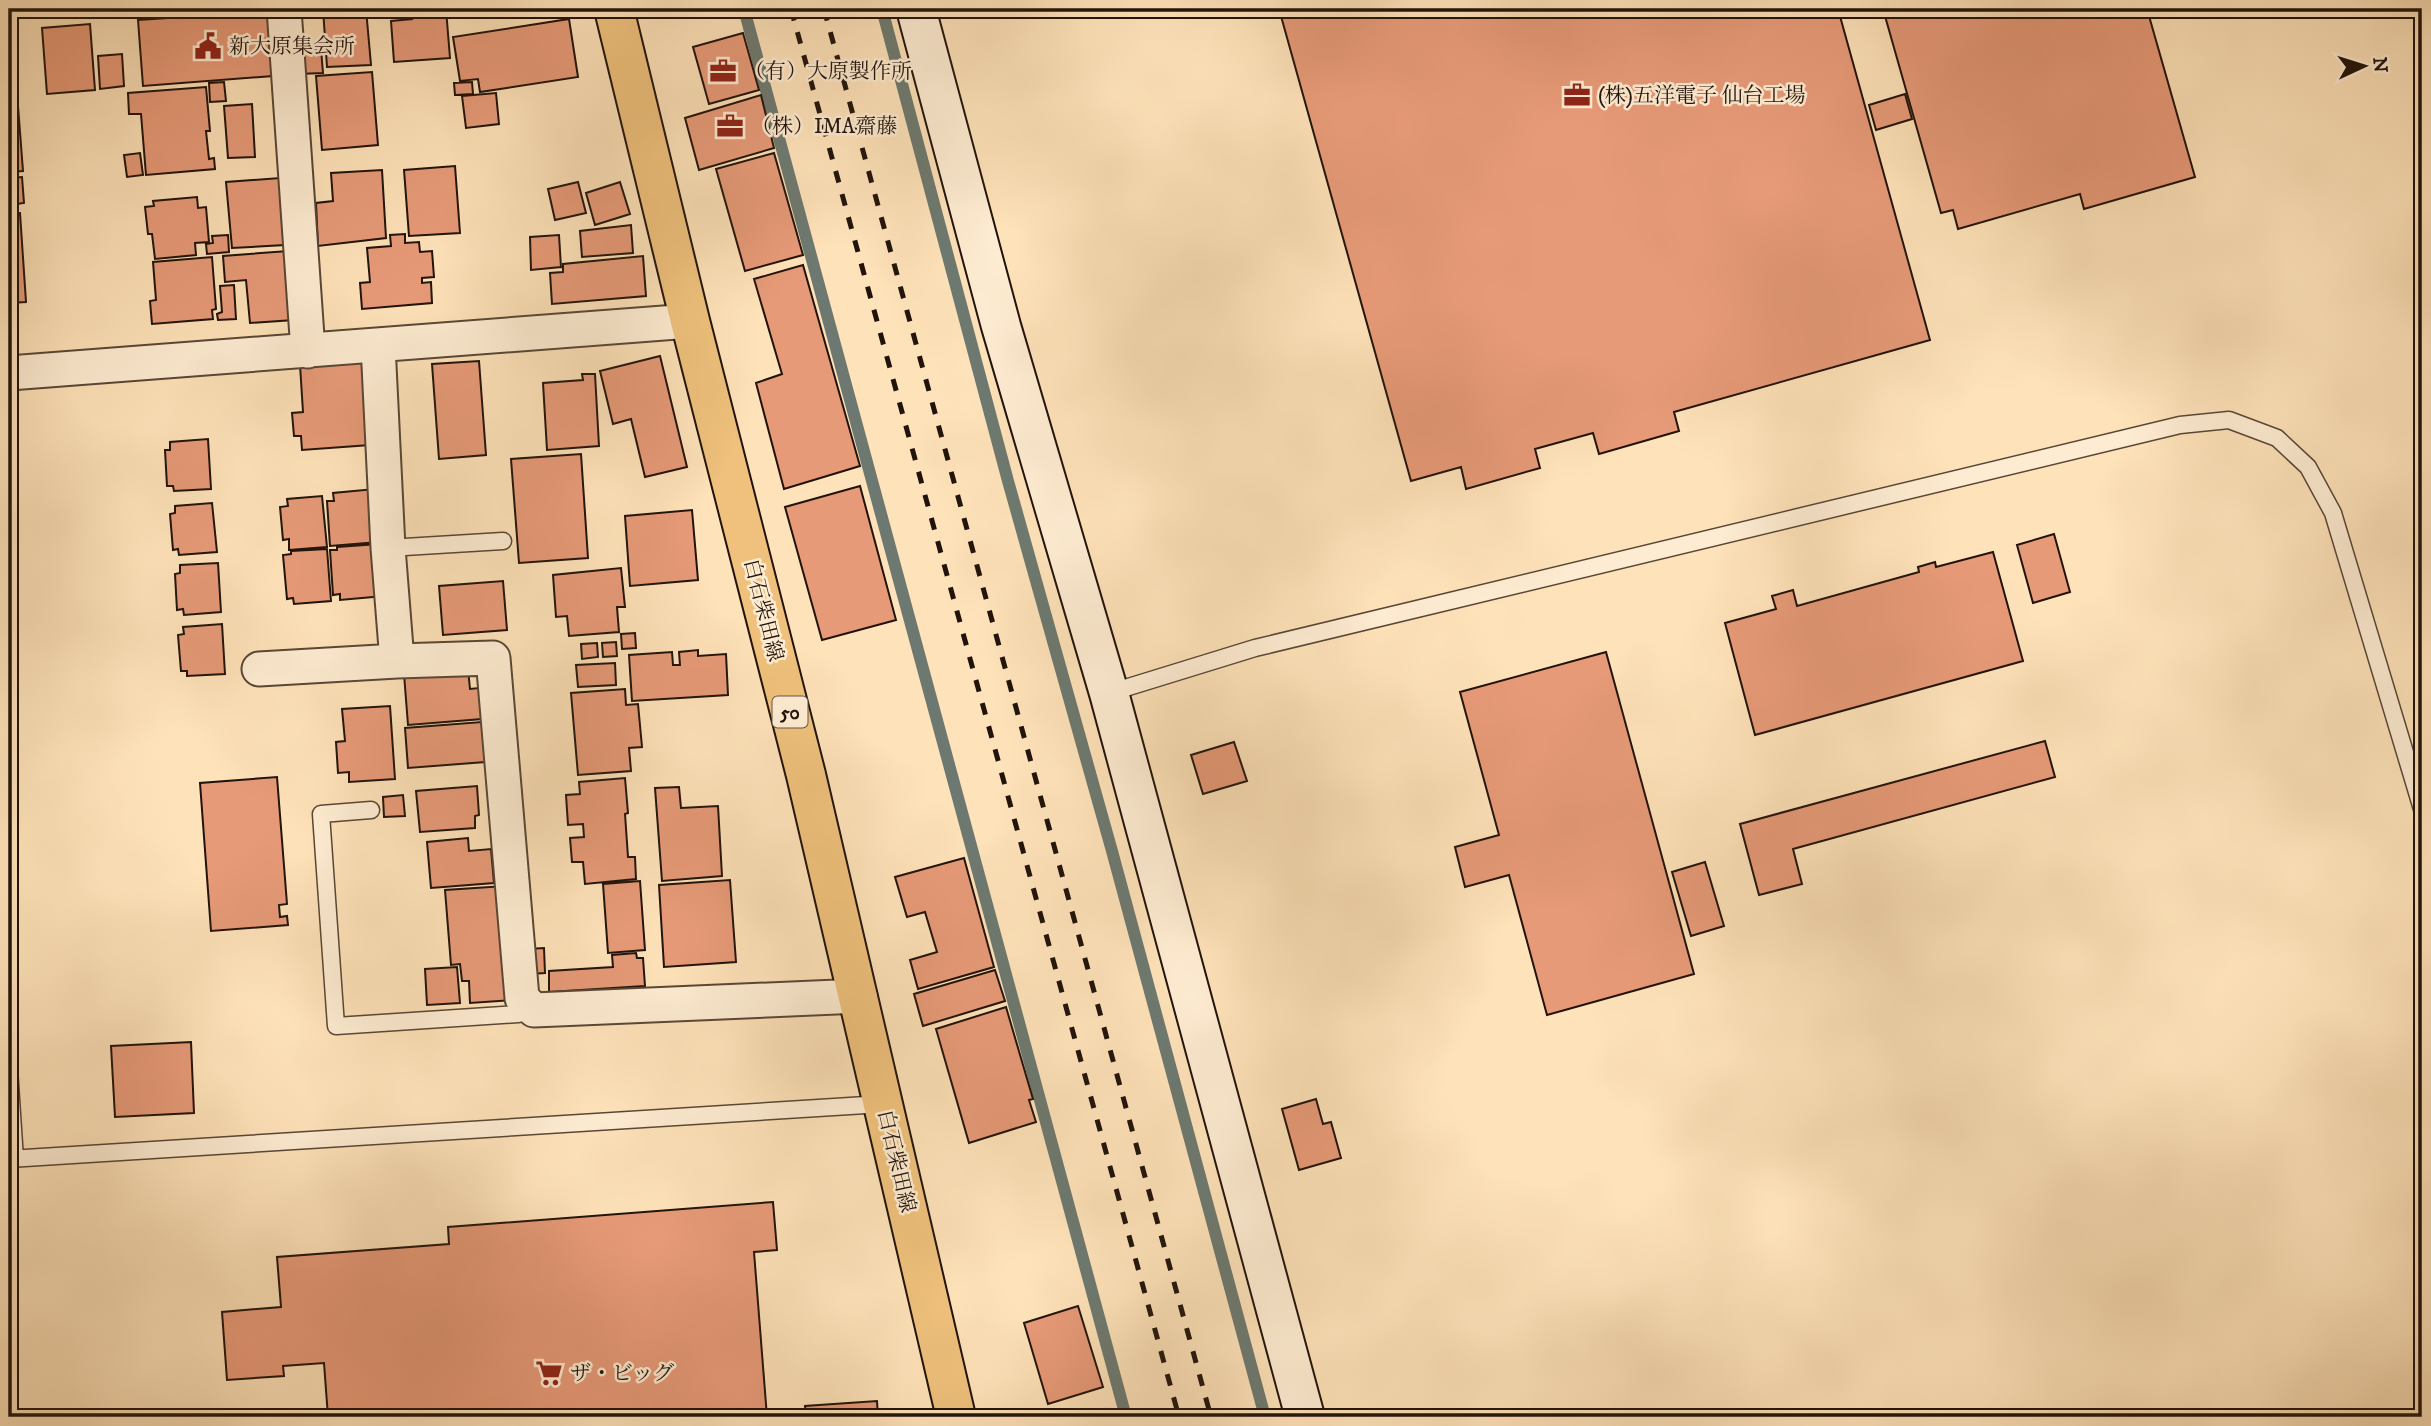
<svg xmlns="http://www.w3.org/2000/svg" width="2431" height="1426" font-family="'IM FELL DW Pica','Noto Serif JP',serif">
<rect width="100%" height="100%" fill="#fee2b9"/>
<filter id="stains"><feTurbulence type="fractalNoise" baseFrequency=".00286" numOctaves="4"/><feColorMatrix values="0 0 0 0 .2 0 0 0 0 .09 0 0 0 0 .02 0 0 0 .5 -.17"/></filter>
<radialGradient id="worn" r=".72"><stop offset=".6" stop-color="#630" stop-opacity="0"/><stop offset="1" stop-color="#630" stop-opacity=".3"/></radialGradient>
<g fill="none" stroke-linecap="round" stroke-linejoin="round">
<path stroke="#6d7970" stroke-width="12" d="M 744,9 L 1126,1417
M 882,9 L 1008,481 L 1112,851 L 1265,1417"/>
</g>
<path fill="#e79a78" stroke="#21130b" stroke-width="2" d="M 11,9 L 91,9 L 91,10 L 11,16 Z
M 212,9 L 244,9 L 244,12 L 268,10 L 273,76 L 143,86 L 138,20 L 212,15 Z
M 323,9 L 366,9 L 371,65 L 327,67 Z
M 411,9 L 446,9 L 450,58 L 394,62 L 391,21 L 412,19 Z
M 1279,9 L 1838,9 L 1930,340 L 1674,412 L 1679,431 L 1599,454 L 1593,433 L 1535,449 L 1540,468 L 1466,489 L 1461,467 L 1411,481 Z
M 1883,9 L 2147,9 L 2195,177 L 2084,209 L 2080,194 L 1958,229 L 1953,210 L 1941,213 Z
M 569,19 L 578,77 L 480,92 L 478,79 L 460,81 L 453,37 Z
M 90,24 L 95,90 L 47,94 L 42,28 Z
M 9,28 L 12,28 L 23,171 L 9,172 Z
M 743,33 L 759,90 L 709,104 L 693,47 Z
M 321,49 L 323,73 L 297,74 L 296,51 Z
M 122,54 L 124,86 L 100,89 L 98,56 Z
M 372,72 L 378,145 L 322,150 L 316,76 Z
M 224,82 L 226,101 L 210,102 L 209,83 Z
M 472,82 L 473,94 L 455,95 L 454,83 Z
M 206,87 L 210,131 L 206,131 L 209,159 L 214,158 L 215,169 L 146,175 L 141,114 L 129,114 L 128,93 Z
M 496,93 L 499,124 L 466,128 L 462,96 Z
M 1905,94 L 1912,119 L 1876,130 L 1869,105 Z
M 761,95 L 774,148 L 699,170 L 685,118 Z
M 252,104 L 255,157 L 228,158 L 224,106 Z
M 140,153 L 143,175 L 127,177 L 124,155 Z
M 774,153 L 803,255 L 745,271 L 716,169 Z
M 455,166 L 460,233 L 409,236 L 404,170 Z
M 382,170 L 386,238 L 318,246 L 316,203 L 333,201 L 331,173 Z
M 22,177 L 24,203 L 9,205 L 9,178 Z
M 280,178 L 285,245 L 232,248 L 226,182 Z
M 578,182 L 586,213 L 555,220 L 548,189 Z
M 620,182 L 630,214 L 595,225 L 586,193 Z
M 197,197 L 198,208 L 206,207 L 209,242 L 195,243 L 196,255 L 155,259 L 152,234 L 148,234 L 145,207 L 154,206 L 153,201 Z
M 20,213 L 26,302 L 9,303 L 9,214 Z
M 631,225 L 633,253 L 582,257 L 580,231 Z
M 405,234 L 405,243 L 419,242 L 420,252 L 432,251 L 434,277 L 422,278 L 422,283 L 431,282 L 432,303 L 362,309 L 360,283 L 370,282 L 367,248 L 391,246 L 390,235 Z
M 228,235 L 229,252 L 207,254 L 206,244 L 213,243 L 212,236 Z
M 559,235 L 561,267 L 531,270 L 530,237 Z
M 288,251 L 294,320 L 250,323 L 246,280 L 225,282 L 223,256 Z
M 643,256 L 646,296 L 552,304 L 550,273 L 563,272 L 563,264 Z
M 212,257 L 216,309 L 212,310 L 213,319 L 152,324 L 150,301 L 156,300 L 153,262 Z
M 803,265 L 860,466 L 784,489 L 756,383 L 782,374 L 754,279 Z
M 234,285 L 236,319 L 218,320 L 217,314 L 222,312 L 220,286 Z
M 660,356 L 687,467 L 645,477 L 631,419 L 613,424 L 600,371 Z
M 364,360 L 370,445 L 302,450 L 301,436 L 294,436 L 292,413 L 303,412 L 300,365 Z
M 479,361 L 486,455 L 439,459 L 432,364 Z
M 582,374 L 595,374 L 599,446 L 547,450 L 543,383 L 583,380 Z
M 208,439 L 211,489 L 174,491 L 173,486 L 167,486 L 165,450 L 170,450 L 170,442 Z
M 581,454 L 588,558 L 519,563 L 511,459 Z
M 860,486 L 896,620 L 822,640 L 785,507 Z
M 375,489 L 379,542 L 330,546 L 327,501 L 334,501 L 333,493 Z
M 322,496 L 327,547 L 289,550 L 289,539 L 283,540 L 280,507 L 288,506 L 287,499 Z
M 212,503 L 217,552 L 179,555 L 178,549 L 173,550 L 170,514 L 175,513 L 175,506 Z
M 692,510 L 698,580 L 630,586 L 625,516 Z
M 2054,534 L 2070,592 L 2033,603 L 2017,545 Z
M 379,544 L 384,596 L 340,600 L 340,594 L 333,595 L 330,550 L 337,550 L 337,547 Z
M 327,549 L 331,601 L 294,604 L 293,598 L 287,599 L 283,555 L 291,554 L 291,551 Z
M 1993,552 L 2023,661 L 1755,735 L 1725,623 L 1776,609 L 1772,596 L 1793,590 L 1797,606 L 1919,572 L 1918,567 L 1935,562 L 1936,567 Z
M 218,563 L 221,612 L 184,615 L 183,609 L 177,610 L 175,574 L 180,573 L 180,565 Z
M 621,568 L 625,607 L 617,607 L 619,632 L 569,636 L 567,616 L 556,617 L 553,575 Z
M 503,581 L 507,630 L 443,635 L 439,586 Z
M 222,624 L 225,674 L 187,676 L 187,671 L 181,671 L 178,635 L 184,634 L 183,627 Z
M 635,633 L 636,648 L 622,649 L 621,634 Z
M 616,642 L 617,656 L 603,657 L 602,643 Z
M 597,643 L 598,657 L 582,659 L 581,644 Z
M 698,650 L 698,656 L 726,654 L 728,695 L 632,701 L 629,655 L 672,652 L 673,665 L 680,665 L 679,652 Z
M 1606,652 L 1694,974 L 1547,1015 L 1509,875 L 1465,887 L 1455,847 L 1499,835 L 1460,692 Z
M 615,663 L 616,685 L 578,687 L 576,665 Z
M 468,669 L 470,689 L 479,688 L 482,719 L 408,725 L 404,674 Z
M 625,689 L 626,705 L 638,704 L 642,747 L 629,748 L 631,771 L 578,775 L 571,693 Z
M 390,706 L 395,779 L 349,782 L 349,772 L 338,773 L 336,742 L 345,741 L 342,709 Z
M 482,722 L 485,762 L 408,768 L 405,728 Z
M 2045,741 L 2055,777 L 1793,849 L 1802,884 L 1759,895 L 1740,824 Z
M 1234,742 L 1247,781 L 1203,794 L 1191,755 Z
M 277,777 L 287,904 L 279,905 L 280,917 L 287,916 L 288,925 L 211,931 L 200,783 Z
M 625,778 L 628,813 L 625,814 L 628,857 L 635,857 L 636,879 L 585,884 L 583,862 L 572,862 L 570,838 L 584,837 L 583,824 L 568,825 L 566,795 L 580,794 L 579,782 Z
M 477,786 L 479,815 L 475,816 L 475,828 L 420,832 L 416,791 Z
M 679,787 L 681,808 L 718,806 L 722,876 L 662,881 L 655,788 Z
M 403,795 L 405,816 L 384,817 L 383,797 Z
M 468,838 L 469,851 L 491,849 L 494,883 L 431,888 L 427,842 Z
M 964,858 L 994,967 L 918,989 L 910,960 L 937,952 L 925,912 L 907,917 L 895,877 Z
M 1705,862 L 1724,926 L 1691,936 L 1672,872 Z
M 730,880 L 736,962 L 664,967 L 659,885 Z
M 640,881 L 645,950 L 608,953 L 603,884 Z
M 505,886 L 513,1000 L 470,1003 L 469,981 L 462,981 L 460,964 L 451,965 L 445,890 Z
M 544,948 L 545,973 L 530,974 L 528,949 Z
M 636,953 L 637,958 L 643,958 L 645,986 L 549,992 L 549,971 L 613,967 L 612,955 Z
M 457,967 L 460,1003 L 427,1005 L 425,969 Z
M 995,970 L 1005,1001 L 923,1026 L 914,994 Z
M 1006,1007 L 1033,1099 L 1029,1100 L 1036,1122 L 969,1143 L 936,1029 Z
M 191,1042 L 194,1113 L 115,1117 L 111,1046 Z
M 1316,1099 L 1323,1124 L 1331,1122 L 1341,1158 L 1299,1170 L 1282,1109 Z
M 773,1202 L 777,1250 L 754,1252 L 767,1417 L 328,1417 L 324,1363 L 283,1366 L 284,1376 L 227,1380 L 222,1312 L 281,1307 L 277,1257 L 449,1244 L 448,1227 Z
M 1078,1306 L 1103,1387 L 1048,1404 L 1024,1323 Z
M 877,1401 L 878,1417 L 806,1417 L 805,1406 Z
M 1106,1409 L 1109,1417 L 1076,1417 Z"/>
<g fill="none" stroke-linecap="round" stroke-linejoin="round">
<defs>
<path id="lane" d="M 388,548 L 503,541
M 1109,693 L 1255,648 L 2180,425 L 2229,420 L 2277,438 L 2308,467 L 2333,513 L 2422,809
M 371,810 L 321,814 L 336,1026 L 518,1014 L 534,1010
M 9,1069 L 15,1159
M 9,1159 L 882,1104"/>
<path id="street" d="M 284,9 L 308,351
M 9,373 L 690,321
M 397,661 L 493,658 L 522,998 L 534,1010 L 860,996
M 259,669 L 397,661 L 388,548 L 378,345"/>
<path id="secondary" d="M 916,9 L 1001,326 L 1109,693 L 1305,1417"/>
<path id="primary" d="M 614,9 L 690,321 L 806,775 L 956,1417"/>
</defs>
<use href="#lane" stroke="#584736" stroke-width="19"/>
<use href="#street" stroke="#584736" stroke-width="37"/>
<use href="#secondary" stroke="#21130b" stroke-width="42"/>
<use href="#primary" stroke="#21130b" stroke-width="42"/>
<use href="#lane" stroke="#feecd2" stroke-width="16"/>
<use href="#street" stroke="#feecd2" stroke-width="33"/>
<use href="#secondary" stroke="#feecd2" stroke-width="38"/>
<use href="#primary" stroke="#efc17c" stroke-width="38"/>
<path stroke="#21130b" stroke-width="5" stroke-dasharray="12 12" stroke-linecap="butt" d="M 791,9 L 1179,1417
M 824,9 L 1211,1417"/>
</g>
<defs>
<symbol id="civic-bare" viewBox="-9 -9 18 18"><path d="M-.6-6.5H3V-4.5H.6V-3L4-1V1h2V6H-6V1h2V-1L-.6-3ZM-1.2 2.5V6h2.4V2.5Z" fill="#8f2418" stroke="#feecd2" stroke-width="2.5" paint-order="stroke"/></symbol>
<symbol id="office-bare" viewBox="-9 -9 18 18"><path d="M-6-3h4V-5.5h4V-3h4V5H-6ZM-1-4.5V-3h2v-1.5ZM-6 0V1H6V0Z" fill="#8f2418" stroke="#feecd2" stroke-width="2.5" paint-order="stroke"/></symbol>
<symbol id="supermarket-bare" viewBox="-9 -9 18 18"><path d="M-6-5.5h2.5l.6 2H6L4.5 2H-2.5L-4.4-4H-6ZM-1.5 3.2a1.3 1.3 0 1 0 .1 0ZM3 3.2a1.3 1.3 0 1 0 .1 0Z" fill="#8f2418" stroke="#feecd2" stroke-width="2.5" paint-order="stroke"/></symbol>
</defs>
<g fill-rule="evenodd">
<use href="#civic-bare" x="189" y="27" width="38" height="38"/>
<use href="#office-bare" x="704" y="52" width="38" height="38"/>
<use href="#office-bare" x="1558" y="76" width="38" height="38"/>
<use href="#office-bare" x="711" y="107" width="38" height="38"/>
<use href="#supermarket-bare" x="530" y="1354" width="38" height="38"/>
</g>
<g text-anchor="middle" stroke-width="5" stroke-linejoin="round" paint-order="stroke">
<rect fill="#feecd2" stroke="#635447" stroke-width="2" x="772.5" y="696.5" width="35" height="31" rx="5"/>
<g font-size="19" font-weight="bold" fill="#21130b">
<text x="790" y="719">50</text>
</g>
<g font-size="21" fill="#21130b" stroke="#feecd2" text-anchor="start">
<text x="229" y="53">新大原集会所</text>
<text x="744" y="78">（有）大原製作所</text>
<text x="1598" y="102">(株)五洋電子 仙台工場</text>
<text x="751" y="133">（株）IMA齋藤</text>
<text x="570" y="1380">ザ・ビッグ</text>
</g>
<g font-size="21" fill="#21130b" stroke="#feecd2">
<text transform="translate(764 610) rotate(76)" y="7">白石柴田線</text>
<text transform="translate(897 1161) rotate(77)" y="7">白石柴田線</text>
</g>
</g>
<rect width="2431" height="1426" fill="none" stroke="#fee2b9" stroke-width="35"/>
<rect x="10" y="10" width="2410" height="1405" fill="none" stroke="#21130b" stroke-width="3.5"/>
<rect x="18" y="18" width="2396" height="1391" fill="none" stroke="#21130b" stroke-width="2"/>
<g transform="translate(2364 66) rotate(86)" stroke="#feecd2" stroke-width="5" paint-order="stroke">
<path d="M0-5L12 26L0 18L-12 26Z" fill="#21130b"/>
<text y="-10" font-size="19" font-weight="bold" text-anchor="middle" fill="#21130b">N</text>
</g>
<rect width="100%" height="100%" filter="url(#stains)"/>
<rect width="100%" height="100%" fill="url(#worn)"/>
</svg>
